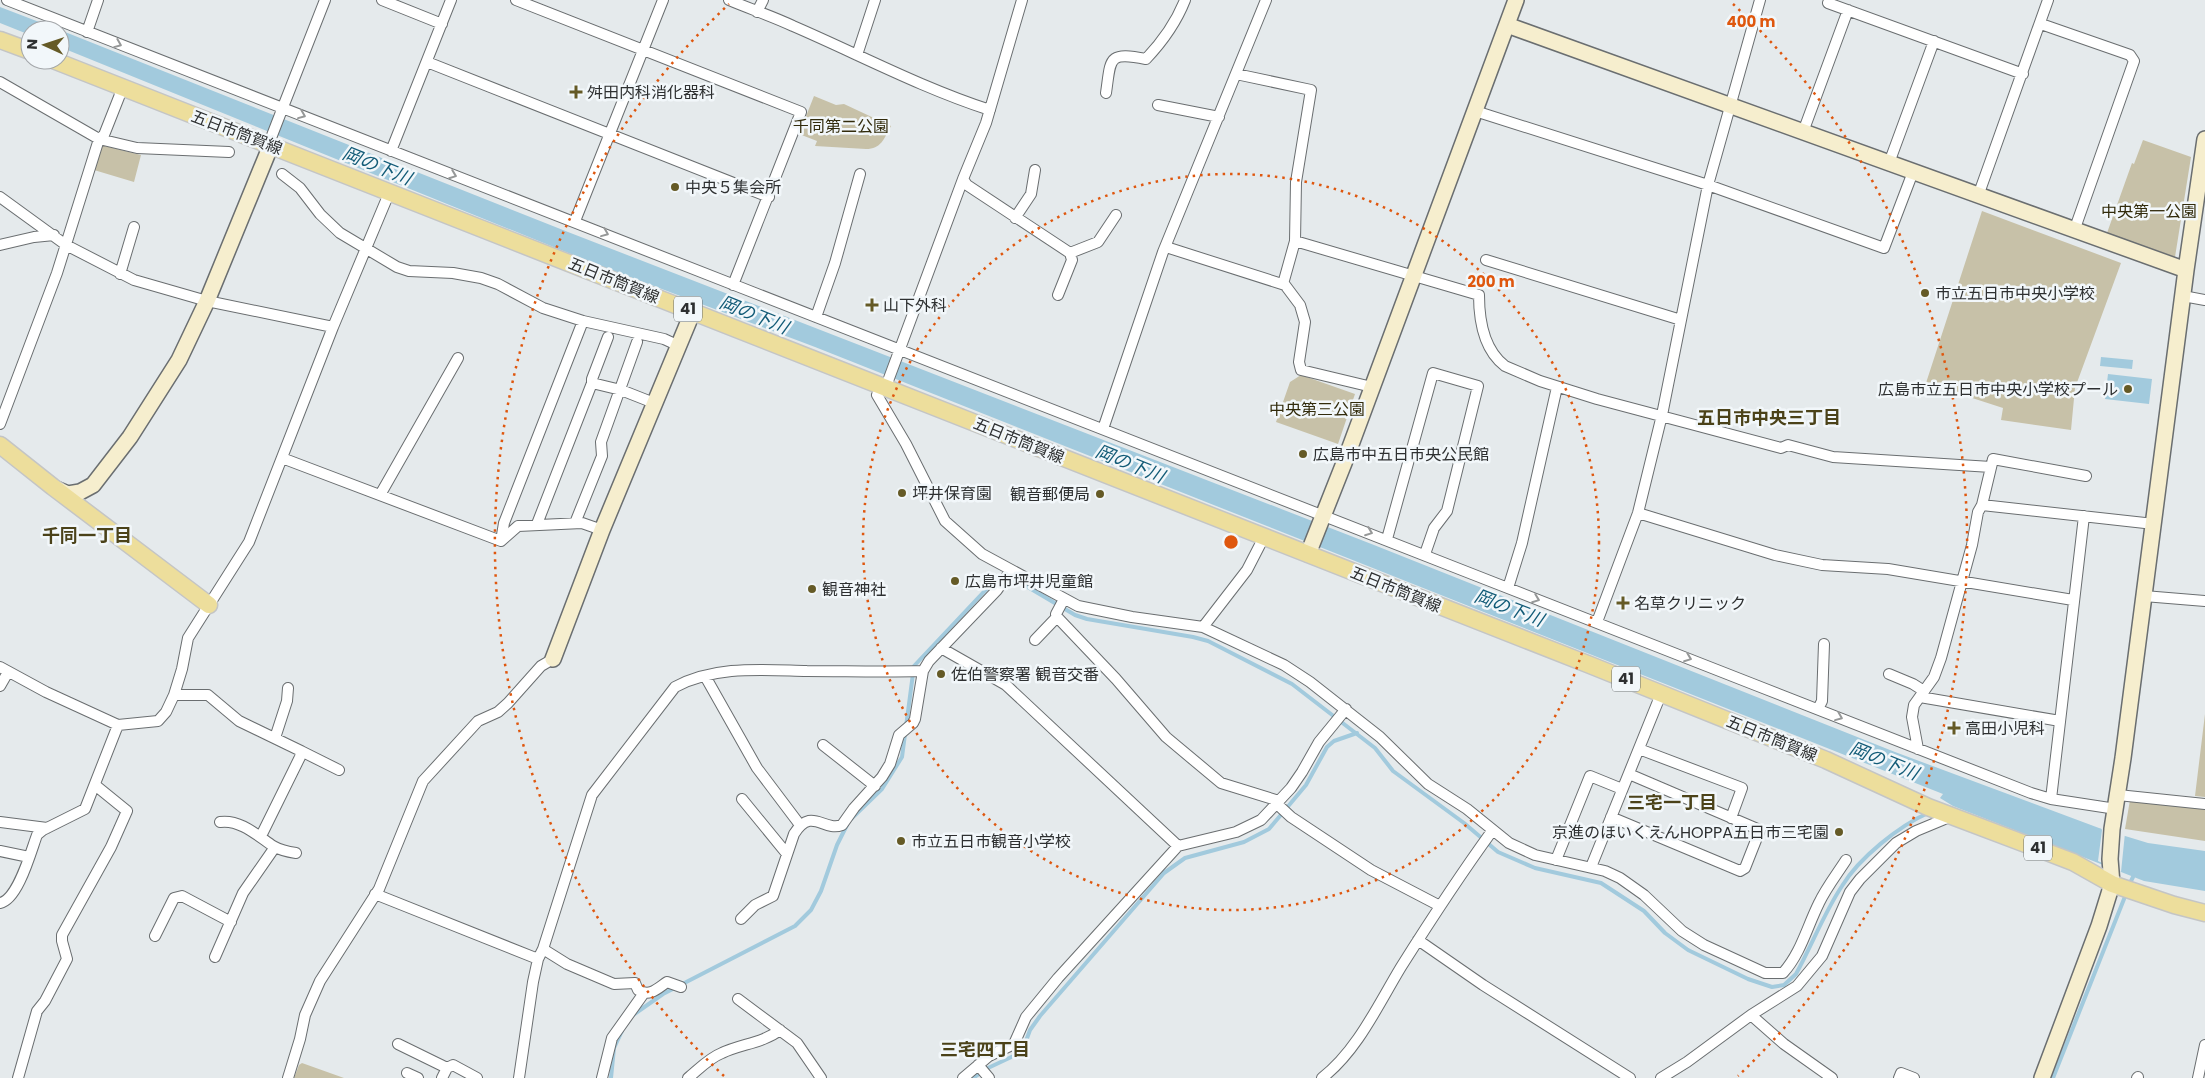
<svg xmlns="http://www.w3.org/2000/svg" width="2205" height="1078" font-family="Poppins,'Noto Sans JP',sans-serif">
<rect width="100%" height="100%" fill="#e5eaec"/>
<path fill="#c7c1a8" d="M 814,96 L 836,105 L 844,104 L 891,126 C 884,139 881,149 866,149 L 815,146 L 817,141 L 799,134 Z
M 2143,140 L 2191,157 L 2175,257 L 2107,233 L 2132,163 L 2134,164 Z
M 101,145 L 141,155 L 134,182 L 94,170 Z
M 1982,211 L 2121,263 L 2075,388 L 2071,430 L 2001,420 L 2003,408 L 1926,383 Z
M 1301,375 L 1355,394 L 1338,444 L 1276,422 L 1290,382 Z
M 2205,714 L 2205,797 L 2195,796 Z
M 2130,800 L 2205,809 L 2205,841 L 2125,829 Z
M 302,1063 L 344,1078 L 294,1078 L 299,1065 Z"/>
<path fill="#a2cadd" d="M 0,7 L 60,30 L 30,30 L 30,35 L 0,23 Z
M 60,30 L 568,232 L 1374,545 L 1895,752 L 2099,828 L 2148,843 L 2205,851 L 2205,891 L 2144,881 L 1953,806 L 1940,798 L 1943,794 L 815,347 L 588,261 L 60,47 Z
M 2101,357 L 2133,360 L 2132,369 L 2100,366 Z
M 2108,374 L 2152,379 L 2149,404 L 2105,399 Z"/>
<path fill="#e5eaec" d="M 2100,826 L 2125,833 L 2121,872 L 2098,861 L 2102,830 Z"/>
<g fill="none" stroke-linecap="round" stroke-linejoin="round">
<path stroke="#a2cadd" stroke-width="4" d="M 851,819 L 882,789 L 902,757 L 914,666 L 994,581 L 998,579 L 1021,583 L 1075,615 L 1087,619 L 1193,637 L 1208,641 L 1292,684 L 1375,748 L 1393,771 L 1464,823 L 1498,852 L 1535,868 L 1601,883 L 1644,911 L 1665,933 L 1688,950 L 1748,979 L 1772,987 L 1784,985 L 1796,974 C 1812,945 1824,913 1842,886 C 1859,858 1899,826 1928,813
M 2129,885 L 2133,877
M 633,1015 L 663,994 L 795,926 L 811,910 L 821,891 L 837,845 L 847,825
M 611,1078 L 614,1048 L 622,1031
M 973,1078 L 988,1068 L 1022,1052 L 1030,1030 L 1040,1016 L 1164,873 L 1185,858 L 1244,842 L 1269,829 L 1306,785 L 1327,747 L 1334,741 L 1357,733
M 2053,1078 L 2126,894"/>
<defs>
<path id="street" d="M 7,0 C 495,193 984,381 1472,574 C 1658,648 1845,719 2031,793 L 2051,799 L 2116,809
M 382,0 L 442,24
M 516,0 L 801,112 L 733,285
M 729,0 C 750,9 772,16 793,26 C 858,54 922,88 990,110
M 1022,0 L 986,123 L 963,179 L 888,381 L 877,395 L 906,444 L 945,521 L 982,554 L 1078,606 L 1132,617 L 1203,627 L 1284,665 L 1310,682 L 1380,737 L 1428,784 L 1467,809 L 1509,843 L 1535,855 L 1605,871 L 1620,878 L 1644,895 L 1682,931 L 1704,945 L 1765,973 L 1783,973 C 1801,953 1807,927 1819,903 C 1826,888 1837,874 1846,860
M 1828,3 L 2023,74
M 757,12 L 763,0
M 2041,24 L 2130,55 L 2134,61 L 2074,231
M 87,32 L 98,0
M 857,55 L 875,0
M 427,62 L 769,197
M 1236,74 L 1311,90 L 1296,182 L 1295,241 L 1283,284
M 0,82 L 99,139 L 137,148 L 229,152
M 1106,93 C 1111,59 1107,51 1146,59 C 1163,41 1176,23 1185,0
M 1158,105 L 1219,117
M 1475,111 L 1708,185 L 1884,248 L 1913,172
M 1803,132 L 1848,10
M 271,145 L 271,138 L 283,107 L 325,0
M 391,151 L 451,0
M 1889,163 L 1934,41
M 282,174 L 300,188 L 320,214 L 340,233 L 397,267 L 409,271 L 453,273 L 481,278 L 498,284 L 543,308 L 583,321 L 664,339 L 677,345
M 963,179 L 967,185 L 1070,253 L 1072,260 L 1058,295
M 1978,196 L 2048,0
M 0,197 L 66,245 L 134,280 L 207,301 L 333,327
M 1015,218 L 1031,194 L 1035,170
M 575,221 L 663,0
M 1295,241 L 1479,295 C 1479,320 1484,350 1505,366 L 1540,381 L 1597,399 L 1781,448 L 1788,445 L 1833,457 L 1991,467
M 0,245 L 34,237 L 54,235
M 1166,247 L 1285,285 L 1300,305 L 1305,322 L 1299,362 L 1301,370 L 1372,387
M 1070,253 L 1098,242 L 1116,215
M 1486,260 L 1681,320
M 120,274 L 134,227
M 2183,296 L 2205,300
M 816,317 L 835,263 L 860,174
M 592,383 L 592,379 L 608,337
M 0,424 L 57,273 L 99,139 L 104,135 L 123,87
M 1103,429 L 1163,252 L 1266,0
M 282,458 L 501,541 L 518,526 L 582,523 L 602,530
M 380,495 L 458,358
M 1982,505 L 2154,524
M 1638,513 L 1775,555 L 1822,565 L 1888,569 L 2073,600
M 575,523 L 602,456 L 601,442 L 637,342
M 537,524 L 592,383 L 621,390 L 654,403
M 1387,539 L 1433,373 L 1478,386 L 1447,511 L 1434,528 L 1425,554
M 501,541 L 504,523 L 583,321
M 1508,588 L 1522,543 L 1557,387
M 2144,596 L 2205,601
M 1064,599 L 1056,614 L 1057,617 L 1116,679 L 1166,737 L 1221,783 L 1279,801
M 1597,622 L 1638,513 L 1662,415 L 1708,185 L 1760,0
M 1203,627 L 1247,570 L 1264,537
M 1035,640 L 1057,617
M 941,648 L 1006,685 L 1178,846
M 0,667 L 46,692 L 118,725 L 158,721 L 166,712 L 174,695 L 182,669 L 188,638 L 249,542 L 333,327 L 390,191
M 1889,674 L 1913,684 L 1924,691
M 705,676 L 757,768 L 800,825
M 0,686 L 8,672
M 174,695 L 208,695 L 239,721 L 301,751 L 300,757 L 261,836
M 1920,697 L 2060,721
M 1818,709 L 1822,701 L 1824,644
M 275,738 L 287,701 L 288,688
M 823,745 L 875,786
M 1639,749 L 1742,788 L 1731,818
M 1918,749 L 1912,717 L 1914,705 L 1934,677 L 1941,658 L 1972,545 L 1978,512 L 1982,505 L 1993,459 L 2086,476
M 301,751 L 339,770
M 2118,795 L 2205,804
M 742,799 L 787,854
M 2051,799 L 2084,516
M 1277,804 L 1291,817 L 1371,870 L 1440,906
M 1611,817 L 1740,871 L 1745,868 L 1760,830 L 1629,774
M 0,822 L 47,828
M 220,822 C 240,819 258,836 273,846 C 280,850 289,852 296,853
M 0,851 L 29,857
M 1556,860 L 1590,776 L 1622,789
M 1591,867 L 1661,694
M 375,894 L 538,959
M 0,903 C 18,900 31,851 37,835 L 43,830 L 85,809 L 118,725
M 741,919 L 755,905 L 773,896 L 794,834 C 812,806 823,832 842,825 L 854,808 L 882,777 L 890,764 L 899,735 L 913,723 L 915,719 L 923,671
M 155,936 L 174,898 L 182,896 L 231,922
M 1418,940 L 1483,985 L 1630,1078
M 543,949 L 567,964 L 614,984 L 635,983 L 638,990 C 650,997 657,989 667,982 L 681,987
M 215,957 L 243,893 L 275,847
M 738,999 L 797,1043 L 821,1078
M 1751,1015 L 1784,1044 L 1832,1078
M 398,1044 L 447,1068
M 978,1065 L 989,1078
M 407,1073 L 418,1078
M 18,1078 L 37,1011 L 45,1001 L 67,959 L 62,941 L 62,935 L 111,847 L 127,811 L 95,785
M 288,1078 L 300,1039 L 305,1015 L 320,981 L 379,889 L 423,781 L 478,721 L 498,712 L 508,703 L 541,666 L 553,659
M 442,1078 L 447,1068 L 453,1065 L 477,1078
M 519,1078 L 533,982 L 538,959 L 543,949 L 592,795 L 675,687 C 716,665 763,670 807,671 C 846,671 884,672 923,671 L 929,661 L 997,590 L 1011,570
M 602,1078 L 612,1038 L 644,993
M 688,1078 C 699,1069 709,1058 722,1053 C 741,1044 763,1043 780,1030
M 963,1078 L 989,1056 L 1014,1044 L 1026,1017 L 1058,978 L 1178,846 L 1236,832 L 1261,820 L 1291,788 L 1302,772 L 1319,742 L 1346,709
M 1322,1078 C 1357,1051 1378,1005 1401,967 C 1430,921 1460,875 1492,831
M 1661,1078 L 1687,1062 L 1751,1015 L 1797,986 L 1822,956 L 1850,892 L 1860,879 L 1896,843 L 1916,831 L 1952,816
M 1899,1078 L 1901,1073 L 1914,1078
M 2137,1078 L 2138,1077
M 2198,1078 L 2205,1045"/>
<path id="secondary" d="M 1507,25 L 2186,270
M 56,489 L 68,494 L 80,492 L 93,485 L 130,437 L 179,360 L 207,301 L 271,145
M 1308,554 L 1346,458 L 1516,0
M 553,659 L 602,530 L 693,311
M 2042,1078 L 2099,926 L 2112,884 L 2110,859 L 2112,829 L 2123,758 L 2186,270 L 2205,139"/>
<path id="primary" d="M 0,40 L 30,51
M 53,60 L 1590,665 L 1826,760 L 1928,807 L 2073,862 L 2112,884 L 2174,905 L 2205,913
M 0,445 L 53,487 L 209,605"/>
</defs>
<use href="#street" stroke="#6a6e70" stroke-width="12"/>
<use href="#secondary" stroke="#6a6e70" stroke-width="18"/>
<use href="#primary" stroke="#c4c5c5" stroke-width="19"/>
<use href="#street" stroke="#fff" stroke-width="10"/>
<use href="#secondary" stroke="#f6eece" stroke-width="15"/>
<use href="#primary" stroke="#edde9c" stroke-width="16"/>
</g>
<defs><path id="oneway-chevron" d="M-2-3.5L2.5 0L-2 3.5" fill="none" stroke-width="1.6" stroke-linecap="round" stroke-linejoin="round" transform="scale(1.25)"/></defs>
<g stroke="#969898">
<use href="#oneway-chevron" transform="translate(118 44) rotate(22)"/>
<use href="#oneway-chevron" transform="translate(302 115) rotate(22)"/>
<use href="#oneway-chevron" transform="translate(453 175) rotate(21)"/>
<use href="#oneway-chevron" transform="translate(605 233) rotate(22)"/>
<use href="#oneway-chevron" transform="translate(1369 532) rotate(21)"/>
<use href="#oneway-chevron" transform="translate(1536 599) rotate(21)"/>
<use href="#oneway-chevron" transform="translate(1688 658) rotate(21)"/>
<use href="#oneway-chevron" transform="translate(1839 717) rotate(22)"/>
</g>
<g fill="none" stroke="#df570e" stroke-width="2.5" stroke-dasharray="2.5 5">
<circle cx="1231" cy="542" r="368"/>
<path d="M724 1076A736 736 0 0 1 729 4M1733 4A736 736 0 0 1 1738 1076"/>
</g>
<g fill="#655a26" stroke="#f2f7fa" stroke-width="2">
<path d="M573.5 84.5h5v5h5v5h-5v5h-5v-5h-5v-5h5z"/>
<circle cx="675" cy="187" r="5"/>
<circle cx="1925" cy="293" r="5"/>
<path d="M869.5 297.5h5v5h5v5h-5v5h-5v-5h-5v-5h5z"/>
<circle cx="2128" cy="389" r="5"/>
<circle cx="1303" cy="454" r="5"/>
<circle cx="902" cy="493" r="5"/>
<circle cx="1100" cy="494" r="5"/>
<circle cx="955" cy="581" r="5"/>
<circle cx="812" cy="589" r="5"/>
<path d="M1620.5 595.5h5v5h5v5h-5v5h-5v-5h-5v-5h5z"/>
<circle cx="941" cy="674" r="5"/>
<path d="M1951.5 720.5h5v5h5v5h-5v5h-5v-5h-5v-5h5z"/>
<circle cx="1839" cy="832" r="5"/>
<circle cx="901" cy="841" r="5"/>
</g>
<g text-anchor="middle" stroke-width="5" stroke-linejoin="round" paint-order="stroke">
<g fill="#f2f7fa" stroke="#696c6d" stroke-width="1">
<rect x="674" y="296.5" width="28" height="25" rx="4"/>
<rect x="1612" y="666.5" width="28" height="25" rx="4"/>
<rect x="2024" y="835.5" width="28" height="25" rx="4"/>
</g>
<g font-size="15" font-weight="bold" fill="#2e3031">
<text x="688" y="314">41</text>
<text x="1626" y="684">41</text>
<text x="2038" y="853">41</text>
</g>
<g font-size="16" fill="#2e3031" stroke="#f2f7fa" text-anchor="start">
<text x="587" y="98">舛田内科消化器科</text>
<text x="685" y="193">中央５集会所</text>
<text x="1935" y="299">市立五日市中央小学校</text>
<text x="883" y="311">山下外科</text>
<text x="2118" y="395" text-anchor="end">広島市立五日市中央小学校プール</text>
<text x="1313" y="460">広島市中五日市央公民館</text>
<text x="912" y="499">坪井保育園</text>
<text x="1090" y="500" text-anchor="end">観音郵便局</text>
<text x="965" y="587">広島市坪井児童館</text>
<text x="822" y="595">観音神社</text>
<text x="1634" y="609">名草クリニック</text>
<text x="951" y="680">佐伯警察署 観音交番</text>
<text x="1965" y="734">高田小児科</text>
<text x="1829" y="838" text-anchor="end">京進のほいくえんHOPPA五日市三宅園</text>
<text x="911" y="847">市立五日市観音小学校</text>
</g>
<g font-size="16" fill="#322b0b" stroke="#f2f7fa">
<text x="841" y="132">千同第二公園</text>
<text x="2149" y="217">中央第一公園</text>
<text x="1317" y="415">中央第三公園</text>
</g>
<g font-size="16" fill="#2e3031" stroke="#f2f7fa">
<text transform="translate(237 132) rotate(21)" y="6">五日市筒賀線</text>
<text transform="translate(614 280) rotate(22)" y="6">五日市筒賀線</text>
<text transform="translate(1019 440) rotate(22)" y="6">五日市筒賀線</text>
<text transform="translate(1396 589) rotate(22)" y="6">五日市筒賀線</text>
<text transform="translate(1772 738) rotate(22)" y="6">五日市筒賀線</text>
</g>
<g font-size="18" font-style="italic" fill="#125b77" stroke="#f2f7fa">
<text transform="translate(377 166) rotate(22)" y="6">岡の下川</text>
<text transform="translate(754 315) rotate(22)" y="6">岡の下川</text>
<text transform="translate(1130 464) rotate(22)" y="6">岡の下川</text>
<text transform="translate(1509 608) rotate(21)" y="6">岡の下川</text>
<text transform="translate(1884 761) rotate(22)" y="6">岡の下川</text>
</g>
<g font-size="18" font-weight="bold" fill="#4b4219" stroke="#f2f7fa">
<text x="1769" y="424">五日市中央三丁目</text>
<text x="87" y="542">千同一丁目</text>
<text x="1672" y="809">三宅一丁目</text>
<text x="985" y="1056">三宅四丁目</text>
</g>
</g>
<circle cx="1231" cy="542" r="8" fill="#df570e" stroke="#f2f7fa" stroke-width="2.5"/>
<g font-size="15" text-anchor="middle" font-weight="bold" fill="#df570e" stroke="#f2f7fa" stroke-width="5" stroke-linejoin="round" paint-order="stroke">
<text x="1751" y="27">400 m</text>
<text x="1491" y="287">200 m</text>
</g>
<g transform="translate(45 45) rotate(273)"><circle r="24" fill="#f2f7fa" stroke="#a4a7aa"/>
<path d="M0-4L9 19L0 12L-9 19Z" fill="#655a26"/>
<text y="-8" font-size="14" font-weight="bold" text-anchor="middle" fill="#2e3031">N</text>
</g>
</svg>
